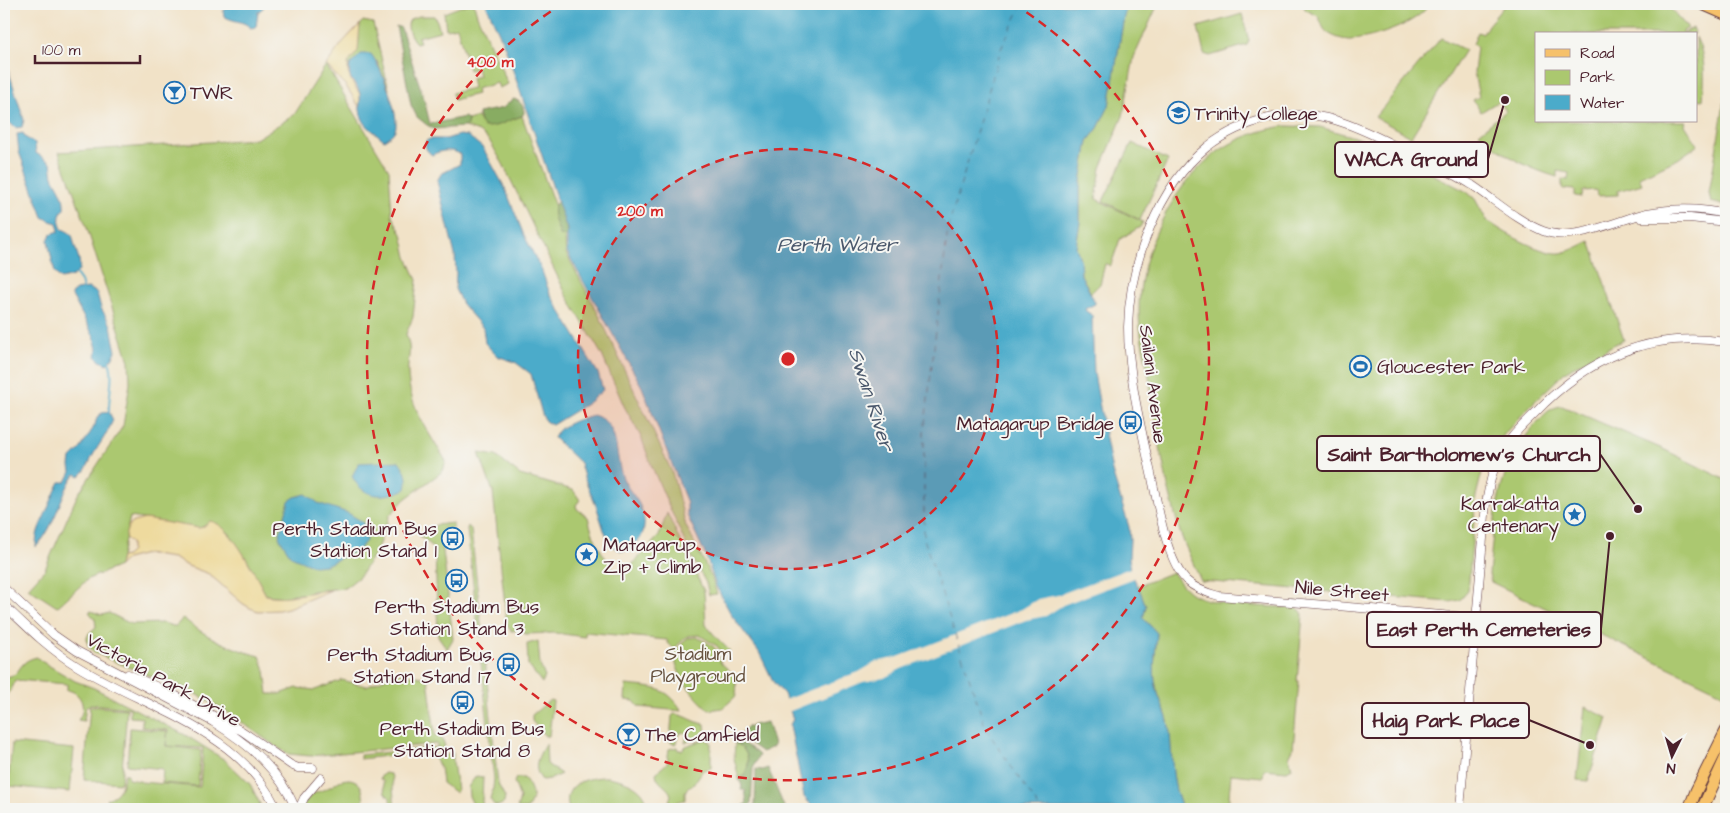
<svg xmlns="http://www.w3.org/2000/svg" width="1730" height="813" font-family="'Architects Daughter',sans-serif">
<rect width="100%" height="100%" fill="#f6f6f2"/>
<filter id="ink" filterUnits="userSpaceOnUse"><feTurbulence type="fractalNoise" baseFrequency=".02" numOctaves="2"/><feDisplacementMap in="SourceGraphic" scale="10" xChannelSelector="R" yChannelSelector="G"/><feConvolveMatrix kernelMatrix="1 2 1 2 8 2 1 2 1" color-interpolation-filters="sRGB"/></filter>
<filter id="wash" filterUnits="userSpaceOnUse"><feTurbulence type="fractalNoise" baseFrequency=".0096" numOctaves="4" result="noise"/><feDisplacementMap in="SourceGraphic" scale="20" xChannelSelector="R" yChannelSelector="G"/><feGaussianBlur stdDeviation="1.12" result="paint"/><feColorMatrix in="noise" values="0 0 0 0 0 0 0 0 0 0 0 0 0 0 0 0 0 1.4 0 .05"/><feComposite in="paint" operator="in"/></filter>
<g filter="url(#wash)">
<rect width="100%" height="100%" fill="#f1e2c7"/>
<path fill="#abc86f" stroke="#7a744d" d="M 467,4 L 474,4 L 477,15 L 508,84 L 499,88 L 497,83 L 476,89 L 477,94 L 454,100 L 452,93 L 473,88 L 471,78 L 479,76 L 477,68 L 469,70 L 457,27 L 446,29 L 444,13 Z
M 1128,4 L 1158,4 L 1134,57 L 1123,116 L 1101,168 L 1096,199 L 1143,222 L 1140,227 L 1120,239 L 1111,265 L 1109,266 L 1108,264 L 1105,264 L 1100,284 L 1091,293 L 1081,275 L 1080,259 L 1076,247 L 1080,222 L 1080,187 L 1088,141 L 1098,128 L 1109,106 L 1124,16 Z
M 1302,4 L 1430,4 C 1417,24 1373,39 1350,40 C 1343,40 1334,37 1328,33 C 1322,29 1322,22 1318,16 L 1306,10 Z
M 1502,4 L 1627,4 L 1632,6 L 1634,4 L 1667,5 L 1688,28 L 1683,31 L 1684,33 L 1692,28 L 1695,34 L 1536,34 L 1536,121 L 1686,121 L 1685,125 L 1698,145 L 1678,159 L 1639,177 L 1642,184 L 1618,191 L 1618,195 L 1597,196 L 1596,190 L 1583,191 L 1582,197 L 1575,196 L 1575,190 L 1562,189 L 1562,179 L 1568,180 L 1569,173 L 1557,171 L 1557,177 C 1527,168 1502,155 1479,133 L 1506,111 L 1499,101 L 1481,112 L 1473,100 L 1479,97 L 1474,73 L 1477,46 L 1473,44 L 1478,32 L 1483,34 L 1488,25 L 1504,6 Z
M 1242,14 L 1249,41 L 1247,45 L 1210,56 L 1204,54 L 1198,27 Z
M 420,16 L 434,16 L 437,21 L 440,31 L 418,37 L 420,42 L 416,43 C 411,38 404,25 411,19 C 412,18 419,16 420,16 Z
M 363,21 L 373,23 L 389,90 L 377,61 L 350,65 L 348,72 L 348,63 C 350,60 354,57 356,53 C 362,43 355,31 363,21 Z
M 1696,37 C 1706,57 1705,78 1703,100 L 1696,99 Z
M 1441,38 L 1465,50 L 1411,137 L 1375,117 Z
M 326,65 L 389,170 L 392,216 L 402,234 L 407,257 L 417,280 L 413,317 L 406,334 C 413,354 407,355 408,373 C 409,407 429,433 446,461 L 443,471 L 405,499 L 390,515 L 377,549 L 360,576 L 345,588 L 312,591 L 307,594 L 294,594 L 286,597 L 266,595 L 248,561 L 229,533 L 216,523 L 199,528 L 130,517 L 119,566 L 88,579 L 57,607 L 28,588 L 45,569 L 77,496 L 123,426 L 130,383 L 129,361 L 87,228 L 59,152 L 256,139 L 294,115 Z
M 1726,92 L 1726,206 L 1711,202 L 1709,193 Z
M 522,116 L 554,204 L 565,237 L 566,253 L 600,317 L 672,472 L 686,526 L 712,578 L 717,594 L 709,595 L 706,583 L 689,552 L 652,467 L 641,437 L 624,406 L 602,355 L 566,294 L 503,164 L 489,140 L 479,132 L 465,127 L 467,125 L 468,120 L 478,117 L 480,122 L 504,122 Z
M 1286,126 L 1320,127 L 1371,142 L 1467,192 L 1475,199 L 1487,221 L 1492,224 C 1506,234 1544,255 1561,253 C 1571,251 1581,245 1590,241 L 1624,340 L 1617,343 L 1566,371 L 1530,406 L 1506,432 L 1495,447 L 1482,472 L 1476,496 L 1468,591 L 1460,600 L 1450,602 L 1201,581 C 1194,565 1186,549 1180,532 C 1165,482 1156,428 1149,376 C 1145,355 1139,333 1139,312 C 1138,260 1166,198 1204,163 C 1226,142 1256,130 1286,126 Z
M 1132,143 L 1168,160 L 1140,220 L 1103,201 Z
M 1562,406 L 1665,450 L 1726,480 L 1726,694 L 1724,694 L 1491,582 L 1489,574 C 1495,518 1495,470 1535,425 C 1543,416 1549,407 1562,406 Z
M 479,453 L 496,456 L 520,475 L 573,490 L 580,500 L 576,505 L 577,509 L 588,517 C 593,540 603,557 618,574 L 629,568 L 659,536 L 667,513 L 704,591 L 706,625 L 716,637 L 730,651 L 722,653 L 717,646 L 699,635 L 687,636 L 674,649 L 668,643 L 667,640 L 585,632 L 585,637 L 555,633 L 525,634 L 521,630 L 511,631 L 507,625 L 493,492 Z
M 453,523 L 453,528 L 443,529 L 441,533 L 453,639 L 447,649 L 438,636 L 435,551 L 429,543 L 419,536 L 436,525 Z
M 468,526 L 471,529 L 482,632 L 481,637 L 478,628 L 467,529 Z
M 1173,572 C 1178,580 1183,587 1191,593 C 1211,607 1270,606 1297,608 L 1300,610 L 1303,614 L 1297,681 L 1299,681 L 1293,749 L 1289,757 L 1292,768 L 1287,771 L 1264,769 L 1263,777 L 1231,774 L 1228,809 L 1183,809 C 1170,785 1172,753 1169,726 C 1167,713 1159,700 1156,686 C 1152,669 1156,650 1157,633 L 1143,618 L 1146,606 L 1138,586 Z
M 91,611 L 102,615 L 109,613 L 131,624 L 163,623 L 173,626 L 176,626 L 183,618 C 205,637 232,649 260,656 L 265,670 L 268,694 L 280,694 L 297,688 L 315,690 L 342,680 L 366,686 L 398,673 L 428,678 L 435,736 L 439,736 L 444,743 L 445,747 L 440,750 L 360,759 L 360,755 L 438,747 L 436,744 L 310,756 L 289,754 L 275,746 L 226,711 L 183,687 L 144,674 L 95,653 L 88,646 L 87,638 L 89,633 L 96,627 L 95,619 L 89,612 Z
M 697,637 C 710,645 718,645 720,662 C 734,675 738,677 736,696 L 723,708 L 709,710 C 692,694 676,676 674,653 L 687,638 Z
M 538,641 L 540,665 L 545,677 L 542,683 L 528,665 L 527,644 Z
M 37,657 L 41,661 L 75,681 L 94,688 L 187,736 L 225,760 L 250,784 L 260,804 L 260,809 L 112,809 L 106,799 C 119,796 123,786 124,774 L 128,774 L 128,779 L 140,781 L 141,782 L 200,787 L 203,748 L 166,746 L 168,730 L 142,727 L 142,718 L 130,717 L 130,708 L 90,704 L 89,706 L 86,706 L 84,721 L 78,720 C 87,709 82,692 67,690 L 67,684 L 15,680 C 13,691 7,691 4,700 L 4,678 L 16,674 C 22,665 24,660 37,657 Z
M 481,662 L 485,662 L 498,784 L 505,797 L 504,803 L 498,806 L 494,805 L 490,799 L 493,788 L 494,779 Z
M 626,685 C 653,688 667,686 682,711 L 639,707 L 634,701 L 625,700 Z
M 550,700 L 553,701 L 549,736 L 545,736 L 532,721 L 532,715 Z
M 90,706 L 127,709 L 121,783 L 84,780 Z
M 1585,707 L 1608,718 L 1588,781 L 1577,780 Z
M 674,714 C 687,715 692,722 705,724 L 706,734 L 685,743 L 687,735 L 684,732 L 681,733 L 677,737 L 676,744 L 671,743 L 670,740 L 672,716 Z
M 130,728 L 167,731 L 166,746 L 201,750 L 198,786 L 162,783 L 163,769 L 127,765 Z
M 705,739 L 711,742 L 711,768 L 703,770 L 693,785 L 688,787 L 685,792 L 685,800 C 679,800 673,807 669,801 L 671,795 C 668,785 657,785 656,773 L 667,763 L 669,749 L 677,747 L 678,750 L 682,750 L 686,746 Z
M 12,743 L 74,749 L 70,792 L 8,786 Z
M 546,743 L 547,764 L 561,774 L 550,779 L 542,780 C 531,767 539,755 546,743 Z
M 735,743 C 750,749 753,770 739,779 L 734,758 Z
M 453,753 L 453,762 L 457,790 L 456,793 L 442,783 L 440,767 L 434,757 L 440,757 Z
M 385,773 L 390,774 L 392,777 L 395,809 L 391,809 L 390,798 L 385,793 L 383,781 L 380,779 L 382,775 Z
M 476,776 L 483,777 L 482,802 L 484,809 L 475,809 L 469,796 L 468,787 Z
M 607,777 C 626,780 647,787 648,809 L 569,809 C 561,784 587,777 607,777 Z
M 516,778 L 524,778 C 533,789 535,798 527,809 L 517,809 L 520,798 L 514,782 Z
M 349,779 C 365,781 363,796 364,809 L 302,809 C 310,791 315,794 330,787 C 339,782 337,780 349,779 Z"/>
<path fill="#88ac62" stroke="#696646" d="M 396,26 L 401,28 L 424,99 L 430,124 L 465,117 L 468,120 L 467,125 L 465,127 L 434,129 L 427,125 L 417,117 L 411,105 Z
M 514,99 C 521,101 524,107 524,113 L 522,116 C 509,120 497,128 484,127 L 480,122 L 478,113 L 503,108 L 509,102 Z
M 558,201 L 567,229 L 567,235 L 565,237 L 560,235 C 557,225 548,210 558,201 Z
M 767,722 L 774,745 L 773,747 L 762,752 L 739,736 L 748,726 L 749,728 L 753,725 Z
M 736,740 L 751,748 L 759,755 L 753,768 L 751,804 L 748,807 L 745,807 L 744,805 L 747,803 L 745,790 L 741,790 L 742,786 L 739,779 C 753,770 750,749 735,743 Z
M 768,768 L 785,809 L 752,809 L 755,805 L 756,769 L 762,770 Z"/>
<path fill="#eeda9e" stroke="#9c7c64" d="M 360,24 L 358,51 L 348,63 L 348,73 L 352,82 L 360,94 L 360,108 L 346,86 L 326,65 L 343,42 Z
M 145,519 L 199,528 L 203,527 L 210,521 C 232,524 256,577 266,595 C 288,600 309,591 331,590 L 288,608 L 279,610 L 258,611 L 250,608 L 242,603 L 209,574 L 188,566 L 173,558 L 146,554 L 126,559 L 119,566 L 121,557 L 126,556 L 131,551 L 131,543 L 125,537 C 129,521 130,523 145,519 Z"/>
<path fill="#4babca" stroke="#4a657a" d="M 232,4 L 261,4 L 264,7 L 258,12 L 256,27 L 251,28 C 243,20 232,22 224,16 L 223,11 Z
M 486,4 L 1128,4 L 1124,16 L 1109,106 L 1098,128 L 1088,141 L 1080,187 L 1080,222 L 1076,247 L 1080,259 L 1081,275 L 1095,302 L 1095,304 L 1085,309 L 1086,311 L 1092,315 L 1094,373 L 1100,407 L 1112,471 L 1129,527 L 1130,540 L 1129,558 L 1132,575 L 1138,586 L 1146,606 L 1143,618 L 1157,633 C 1156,650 1152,669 1156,686 C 1159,700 1167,713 1169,726 C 1173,753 1170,785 1183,809 L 815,809 L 804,797 L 790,725 L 793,719 L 784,694 L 774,683 L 759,652 L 732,616 L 716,586 L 706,556 L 687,515 L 687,503 L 642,387 L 567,252 L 567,229 L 505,47 Z
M 4,51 L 5,52 L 7,66 L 24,120 L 22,127 L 15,128 L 8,121 L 4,114 Z
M 361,54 L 371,54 C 380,65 401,116 395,130 C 393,135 388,137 384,140 C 373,130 362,126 360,110 C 359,105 361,99 360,94 C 357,81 347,83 350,65 Z
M 23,133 L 26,138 L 35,143 L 36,153 L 51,163 C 52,168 52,175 54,179 C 60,189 65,197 64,209 C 58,216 59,222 62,229 C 75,234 72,237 75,247 C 78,257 81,261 79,271 L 73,276 L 61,279 L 55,273 L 50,251 L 48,240 L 51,234 L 59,231 L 57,223 L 50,221 L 43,217 L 19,152 L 17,134 Z
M 459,135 L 468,136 L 483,148 L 505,188 L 523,233 L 542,271 L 550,294 L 598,373 L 603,390 L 588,403 L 552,425 L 545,421 L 542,414 L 531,374 L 515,362 L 497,356 L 485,343 L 483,328 L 462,304 L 455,289 L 456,273 L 455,255 L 437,181 L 441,174 L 460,164 L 460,154 C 451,149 441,150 432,155 C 427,151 424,148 426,141 L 430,139 L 446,139 Z
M 88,288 L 97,293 L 101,308 L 111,325 L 114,342 L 116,351 L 113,357 L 107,364 L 100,361 L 96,356 L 97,349 L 94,337 L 71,294 L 76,290 Z
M 109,412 L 113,420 C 108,433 100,443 93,455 C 89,463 87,470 80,476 L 75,474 C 59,496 56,527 36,547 C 36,529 42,523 48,508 C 52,499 55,491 60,482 L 66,482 L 71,472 L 70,466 L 71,458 L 81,448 L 95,425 L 97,417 L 102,413 Z
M 593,415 C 621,422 614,457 623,478 C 627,489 637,497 641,508 C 649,528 642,545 622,551 L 612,546 L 604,530 L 597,508 L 584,477 L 580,463 L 554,438 C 559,424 580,419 593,415 Z
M 399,461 C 406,471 409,478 406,489 C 386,498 363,500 352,476 L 359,463 Z
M 306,494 L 318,503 L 348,513 L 361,521 L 366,527 L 366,541 L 359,549 L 326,565 L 314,566 L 291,556 L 279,537 L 289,501 L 295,497 Z"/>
<path fill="#f1e2c7" d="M 1133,567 L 1136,577 L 1063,605 L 1046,616 L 1026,620 L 901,669 L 884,678 L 863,682 L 788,712 L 784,700 L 859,672 L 876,662 L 898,657 L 1022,609 L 1038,599 L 1058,595 Z"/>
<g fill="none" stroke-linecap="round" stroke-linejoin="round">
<path stroke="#4babca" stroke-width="2" d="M 76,274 L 81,281 L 83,289
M 109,412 C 108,398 115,374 109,362"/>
<path stroke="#4a576b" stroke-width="1" stroke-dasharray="6 5" stroke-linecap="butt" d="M 1022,4 L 1001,49 L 948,228 L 924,433 L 924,539 L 986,729 L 1040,809"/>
</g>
</g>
<g filter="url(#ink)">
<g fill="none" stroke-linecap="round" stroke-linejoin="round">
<defs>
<path id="minor" d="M 1641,218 L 1690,218 L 1726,222
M 4,588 L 54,635 L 77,651 L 213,722 C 249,744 279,770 296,809
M 4,605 C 27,627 49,649 77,666 C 148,710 238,728 277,809
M 1477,618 L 1219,596 C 1207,593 1195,589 1186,580 C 1165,558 1157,499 1150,469 C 1140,423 1128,375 1128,327 C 1129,265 1158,187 1207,147 C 1225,133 1247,123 1269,118 C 1322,105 1365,131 1410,153 C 1431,163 1453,173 1472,185 C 1496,201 1516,220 1543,231 C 1573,243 1617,220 1647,213 C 1672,208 1701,208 1726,214
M 128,674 L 169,692 L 242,731 L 291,765 L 298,768 L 313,768
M 299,809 L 304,798 L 321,778
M 1460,809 L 1486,503 C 1489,487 1492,470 1500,455 C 1508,440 1521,426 1534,414 C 1587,358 1649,330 1726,342"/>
<path id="major" d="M 1701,4 L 1726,15
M 1722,4 L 1726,6"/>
<path id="highway" d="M 1689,809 L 1696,791 L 1726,731
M 1702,809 L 1726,757"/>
</defs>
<use href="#minor" stroke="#633c42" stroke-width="9"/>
<use href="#major" stroke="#633c42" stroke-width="12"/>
<use href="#highway" stroke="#633c42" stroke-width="13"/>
<use href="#minor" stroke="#fff" stroke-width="8"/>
<use href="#major" stroke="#f6c16b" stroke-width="10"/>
<use href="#highway" stroke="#f6c16b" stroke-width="11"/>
</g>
</g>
<circle cx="788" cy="359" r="210" fill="#d62828" fill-opacity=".12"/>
<g fill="none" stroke="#d62828" stroke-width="2.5" stroke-dasharray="9 6">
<circle cx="788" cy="359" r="210"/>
<path d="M1014 4A421 421 0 1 1 562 4"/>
</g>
<defs>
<symbol id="bar-ring" viewBox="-11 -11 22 22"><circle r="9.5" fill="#f6f6f2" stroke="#1f6fb2" stroke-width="1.5"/><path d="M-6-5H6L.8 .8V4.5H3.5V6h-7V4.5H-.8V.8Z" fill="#1f6fb2"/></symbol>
<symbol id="school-ring" viewBox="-11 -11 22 22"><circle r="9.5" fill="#f6f6f2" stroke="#1f6fb2" stroke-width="1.5"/><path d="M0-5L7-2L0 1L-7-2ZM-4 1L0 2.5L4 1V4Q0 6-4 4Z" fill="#1f6fb2"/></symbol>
<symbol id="stadium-ring" viewBox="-11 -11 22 22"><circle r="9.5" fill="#f6f6f2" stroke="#1f6fb2" stroke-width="1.5"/><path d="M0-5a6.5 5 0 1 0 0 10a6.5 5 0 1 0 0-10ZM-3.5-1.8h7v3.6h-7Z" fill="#1f6fb2"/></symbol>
<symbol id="bus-ring" viewBox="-11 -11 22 22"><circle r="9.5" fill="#f6f6f2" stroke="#1f6fb2" stroke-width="1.5"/><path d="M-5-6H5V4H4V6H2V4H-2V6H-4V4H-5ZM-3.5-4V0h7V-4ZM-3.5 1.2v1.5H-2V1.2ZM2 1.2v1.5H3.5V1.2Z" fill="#1f6fb2"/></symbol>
<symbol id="sight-ring" viewBox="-11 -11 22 22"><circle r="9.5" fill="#f6f6f2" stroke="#1f6fb2" stroke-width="1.5"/><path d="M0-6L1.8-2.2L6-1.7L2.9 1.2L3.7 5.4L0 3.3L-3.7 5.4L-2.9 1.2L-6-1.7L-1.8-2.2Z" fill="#1f6fb2"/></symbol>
</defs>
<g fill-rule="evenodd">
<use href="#bar-ring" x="162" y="80" width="25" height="25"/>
<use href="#school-ring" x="1166" y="100" width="25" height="25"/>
<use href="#stadium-ring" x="1348" y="354" width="25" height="25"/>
<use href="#bus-ring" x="1118" y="410" width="25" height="25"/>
<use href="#sight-ring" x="1562" y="502" width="25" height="25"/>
<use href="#bus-ring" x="440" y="526" width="25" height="25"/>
<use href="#sight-ring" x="574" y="542" width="25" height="25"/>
<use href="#bus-ring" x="444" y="568" width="25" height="25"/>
<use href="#bus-ring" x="496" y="652" width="25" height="25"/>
<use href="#bus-ring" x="450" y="690" width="25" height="25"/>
<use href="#bar-ring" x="616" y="722" width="25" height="25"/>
</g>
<g text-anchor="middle" stroke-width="4" stroke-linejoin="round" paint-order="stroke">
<g font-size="19" fill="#4a1f2b" stroke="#f6f6f2" text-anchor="start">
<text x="190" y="99">TWR</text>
<text x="1194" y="120">Trinity College</text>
<text x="1377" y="373">Gloucester Park</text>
<text x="1114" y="430" text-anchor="end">Matagarup Bridge</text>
<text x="1559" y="510" text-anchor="end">Karrakatta<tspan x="1559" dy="22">Centenary</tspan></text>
<text x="437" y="535" text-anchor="end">Perth Stadium Bus<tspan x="437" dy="22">Station Stand 1</tspan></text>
<text x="603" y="551">Matagarup<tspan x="603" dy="22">Zip + Climb</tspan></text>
<text x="457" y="613" text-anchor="middle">Perth Stadium Bus<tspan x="457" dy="22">Station Stand 3</tspan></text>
<text x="492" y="661" text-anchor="end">Perth Stadium Bus<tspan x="492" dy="22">Station Stand 17</tspan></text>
<text x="462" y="735" text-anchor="middle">Perth Stadium Bus<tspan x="462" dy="22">Station Stand 8</tspan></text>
<text x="645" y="741">The Camfield</text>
</g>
<g font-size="19" fill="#4a1f2b" stroke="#f6f6f2">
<text transform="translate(1154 384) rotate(83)" y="7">Sailani Avenue</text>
<text transform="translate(1342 590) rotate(5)" y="7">Nile Street</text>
<text transform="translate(164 679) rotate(29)" y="7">Victoria Park Drive</text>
</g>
<g font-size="19" fill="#67523f" stroke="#f6f6f2">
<text x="698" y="660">Stadium<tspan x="698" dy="22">Playground</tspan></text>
</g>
<g font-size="20" font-style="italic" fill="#4a576b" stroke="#f6f6f2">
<text x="837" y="251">Perth Water</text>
<text transform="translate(872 399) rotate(72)" y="7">Swan River</text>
</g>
</g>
<circle cx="788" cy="359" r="8" fill="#d62828" stroke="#f6f6f2" stroke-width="2.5"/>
<g font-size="15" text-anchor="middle" font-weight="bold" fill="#d62828" stroke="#f6f6f2" stroke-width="4" stroke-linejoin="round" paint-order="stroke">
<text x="490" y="67">400 m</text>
<text x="640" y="216">200 m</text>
</g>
<path fill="none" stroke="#4a1f2b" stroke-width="2" d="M1505 100L1488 159M1638 509L1600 454M1610 536L1601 629M1590 745L1529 720"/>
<g fill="#4a1f2b" stroke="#f6f6f2" stroke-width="2">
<circle cx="1505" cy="100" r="5"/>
<circle cx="1638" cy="509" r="5"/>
<circle cx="1610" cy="536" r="5"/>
<circle cx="1590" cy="745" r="5"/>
</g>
<g fill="#f6f6f2" stroke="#4a1f2b" stroke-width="2">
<rect x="1335" y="142" width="153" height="35" rx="5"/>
<rect x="1317" y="436" width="283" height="35" rx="5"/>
<rect x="1367" y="612" width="234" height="35" rx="5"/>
<rect x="1362" y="703" width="167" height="35" rx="5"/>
</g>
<g font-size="20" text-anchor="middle" font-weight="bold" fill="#4a1f2b">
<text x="1411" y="166">WACA Ground</text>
<text x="1459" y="461">Saint Bartholomew's Church</text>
<text x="1484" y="636">East Perth Cemeteries</text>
<text x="1446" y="727">Haig Park Place</text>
</g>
<rect width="1730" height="813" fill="none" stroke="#f6f6f2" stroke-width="20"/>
<rect x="1535" y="32" width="162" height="90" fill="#f6f6f2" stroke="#b1a0a2"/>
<rect x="1545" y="49" width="25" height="8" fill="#f6c16b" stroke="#b1a0a2"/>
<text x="1580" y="58" font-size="15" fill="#4a1f2b">Road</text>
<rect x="1545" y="70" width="25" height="15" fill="#abc86f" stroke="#b1a0a2"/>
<text x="1580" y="82" font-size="15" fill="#4a1f2b">Park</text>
<rect x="1545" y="95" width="25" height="15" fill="#4babca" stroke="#b1a0a2"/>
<text x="1580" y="108" font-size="15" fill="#4a1f2b">Water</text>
<g transform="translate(1672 756) rotate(185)" stroke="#f6f6f2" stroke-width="4" paint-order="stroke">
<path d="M0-4L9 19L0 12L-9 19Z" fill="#4a1f2b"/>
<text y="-8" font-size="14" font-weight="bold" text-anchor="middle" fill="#4a1f2b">N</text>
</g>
<path d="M35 55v8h105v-8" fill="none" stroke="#4a1f2b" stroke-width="2.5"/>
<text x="42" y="55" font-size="15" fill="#4a1f2b" stroke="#f6f6f2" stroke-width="4" paint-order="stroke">100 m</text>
</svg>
